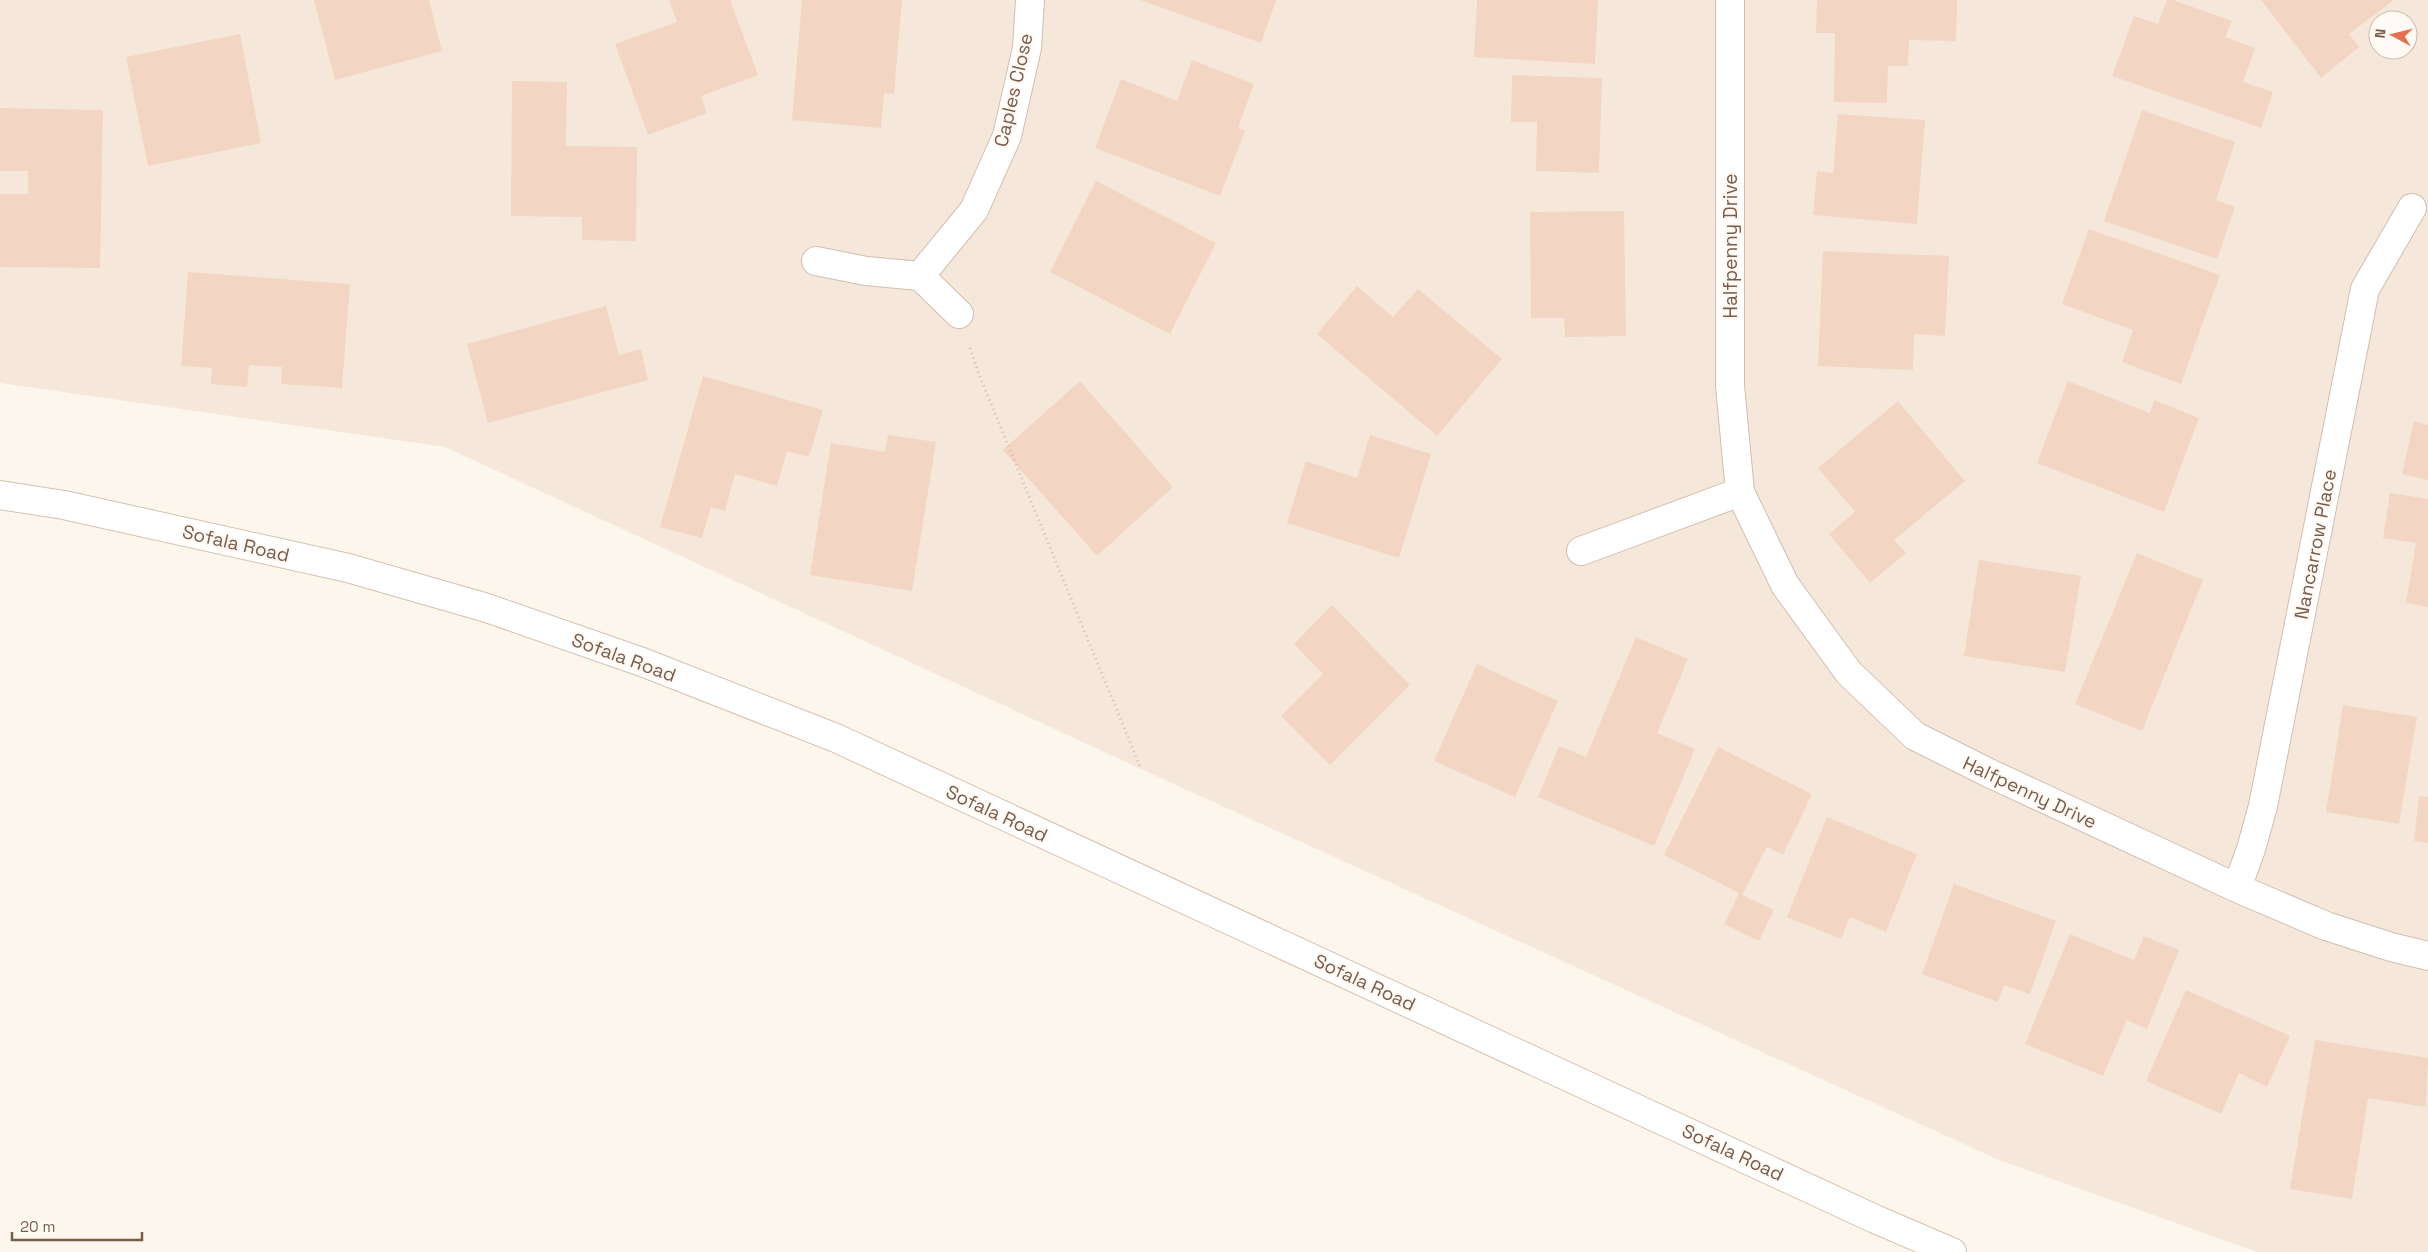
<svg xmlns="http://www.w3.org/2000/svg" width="2428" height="1252" font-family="'Space Grotesk',sans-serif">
<rect width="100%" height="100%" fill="#fdf6ec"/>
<path fill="#f5e8da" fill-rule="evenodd" d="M 0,0 L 2428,0 L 2428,1252 L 2257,1252 L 1999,1160 L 1141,769 L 445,447 L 0,383 ZM 2378,20 L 2408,20 L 2408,50 L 2378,50 Z"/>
<path fill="#f3d5c3" d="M 314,0 L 429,0 L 442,51 L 335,80 Z
M 669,0 L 730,0 L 758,75 L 701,96 L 707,113 L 648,135 L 615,44 L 677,22 Z
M 802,0 L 902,0 L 894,94 L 884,93 L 881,128 L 792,120 Z
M 1140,0 L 1276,0 L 1261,43 Z
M 1477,0 L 1598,0 L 1595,64 L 1474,57 Z
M 1817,0 L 1957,0 L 1956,41 L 1909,40 L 1908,66 L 1888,66 L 1887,103 L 1834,102 L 1835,33 L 1816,33 Z
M 2167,0 L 2173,0 L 2232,21 L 2225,37 L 2255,48 L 2243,82 L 2273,92 L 2261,128 L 2112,76 L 2134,16 L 2158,24 Z
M 2261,0 L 2394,0 L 2349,34 L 2359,47 L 2321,78 Z
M 240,34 L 261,143 L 148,166 L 126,57 Z
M 1192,60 L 1254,84 L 1238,128 L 1245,131 L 1220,196 L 1095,148 L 1121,79 L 1177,101 Z
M 1512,75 L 1602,78 L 1599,173 L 1536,171 L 1537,122 L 1511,122 Z
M 512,81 L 567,82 L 566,146 L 637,147 L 636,241 L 582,240 L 582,217 L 511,216 Z
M 0,108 L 103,110 L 100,268 L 0,267 L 0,194 L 28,194 L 28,171 L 0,171 Z
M 2142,110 L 2235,142 L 2216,200 L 2235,207 L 2217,259 L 2104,221 Z
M 1838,114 L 1925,120 L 1917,224 L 1813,215 L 1817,171 L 1833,173 Z
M 1096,181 L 1216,243 L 1170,334 L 1050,272 Z
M 1624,211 L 1626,336 L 1565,337 L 1564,318 L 1531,318 L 1530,212 Z
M 2089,229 L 2220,275 L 2181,384 L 2122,362 L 2133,330 L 2062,304 Z
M 1823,251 L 1949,256 L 1945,336 L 1914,334 L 1913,370 L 1818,366 Z
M 188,272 L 350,284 L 342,388 L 281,384 L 282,367 L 249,365 L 247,387 L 211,384 L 212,368 L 181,366 Z
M 1357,286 L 1393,317 L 1418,289 L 1502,359 L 1437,436 L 1317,334 Z
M 606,306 L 619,355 L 641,349 L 648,380 L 488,423 L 467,344 Z
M 703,376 L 823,410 L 809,457 L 787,451 L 777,486 L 735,474 L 725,511 L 711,507 L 702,538 L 660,527 Z
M 1080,381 L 1173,487 L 1097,556 L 1003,450 Z
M 2068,381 L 2150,413 L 2154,400 L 2199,418 L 2164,512 L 2037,463 Z
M 1898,401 L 1965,481 L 1894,540 L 1906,553 L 1870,583 L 1829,534 L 1855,512 L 1818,468 Z
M 2414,421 L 2428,425 L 2428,480 L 2402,474 Z
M 888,435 L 936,442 L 912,591 L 810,575 L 831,443 L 885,452 Z
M 1370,435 L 1431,454 L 1399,558 L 1287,523 L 1306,461 L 1357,478 Z
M 2390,493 L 2428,499 L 2428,607 L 2406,603 L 2416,543 L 2383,538 Z
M 2137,553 L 2203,580 L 2142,731 L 2075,704 Z
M 1979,560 L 2081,576 L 2065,672 L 1964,656 Z
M 1332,605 L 1410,685 L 1330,765 L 1281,716 L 1323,674 L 1294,644 Z
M 1636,637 L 1688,659 L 1657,733 L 1695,749 L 1654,846 L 1538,797 L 1559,746 L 1586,757 Z
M 1477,664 L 1558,701 L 1515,797 L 1434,761 Z
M 2343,705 L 2417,717 L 2399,824 L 2326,812 Z
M 1718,747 L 1812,794 L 1783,855 L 1767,847 L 1742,895 L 1774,910 L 1759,941 L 1724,924 L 1739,893 L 1664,855 Z
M 2419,796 L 2428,797 L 2428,843 L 2414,841 Z
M 1827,817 L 1917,854 L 1886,932 L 1850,917 L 1841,939 L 1787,917 Z
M 1954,884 L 2056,921 L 2030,994 L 2004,985 L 1998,1002 L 1922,974 Z
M 2070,934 L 2134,960 L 2144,936 L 2179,950 L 2147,1029 L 2127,1020 L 2103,1076 L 2025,1044 Z
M 2186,990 L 2290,1036 L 2267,1087 L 2239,1073 L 2221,1114 L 2146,1081 Z
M 2315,1040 L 2428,1058 L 2426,1107 L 2368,1098 L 2352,1199 L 2290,1189 Z"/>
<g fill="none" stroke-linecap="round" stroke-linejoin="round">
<defs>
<path id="minor" d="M 1730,0 L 1730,386 L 1740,492 L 1785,585 L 1849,673 L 1915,736 L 1989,773 L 2237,888 L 2326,926 L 2391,947 L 2428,956
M 816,261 L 866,271 L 920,276 L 974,210 L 1007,136 L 1027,48 L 1030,0
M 920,276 L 959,314
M 1581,551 L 1740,492
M 2237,888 L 2251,849 L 2263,806 L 2365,289 L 2412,208"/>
<path id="secondary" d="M 0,495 L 64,505 L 348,568 L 487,608 L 642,662 L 836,738 L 1875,1219 L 1952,1252"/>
</defs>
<use href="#minor" stroke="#d1beb0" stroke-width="30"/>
<use href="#secondary" stroke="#d6c0b0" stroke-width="30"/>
<path stroke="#d9b8a5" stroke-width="3" stroke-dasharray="1 4" stroke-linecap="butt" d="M 970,348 L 978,372 L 1141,769"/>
<use href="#minor" stroke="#fff" stroke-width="28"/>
<use href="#secondary" stroke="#fff" stroke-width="28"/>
</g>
<g text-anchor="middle" stroke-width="5" stroke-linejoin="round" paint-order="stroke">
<g font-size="19" fill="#7a5c4d" stroke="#fffaf3">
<text transform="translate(1013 90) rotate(-77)" y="7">Caples Close</text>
<text transform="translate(1730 246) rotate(-90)" y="7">Halfpenny Drive</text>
<text transform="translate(236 543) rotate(13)" y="7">Sofala Road</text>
<text transform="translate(2315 544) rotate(-79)" y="7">Nancarrow Place</text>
<text transform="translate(624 657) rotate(20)" y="7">Sofala Road</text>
<text transform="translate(2030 792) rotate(25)" y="7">Halfpenny Drive</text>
<text transform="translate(997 813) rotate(25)" y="7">Sofala Road</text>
<text transform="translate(1365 982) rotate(25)" y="7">Sofala Road</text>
<text transform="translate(1733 1152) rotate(25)" y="7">Sofala Road</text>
</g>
</g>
<g transform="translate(2393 35) rotate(277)"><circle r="24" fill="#fffaf3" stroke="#cabbb1"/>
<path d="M0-4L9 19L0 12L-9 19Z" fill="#e76f51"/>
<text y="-8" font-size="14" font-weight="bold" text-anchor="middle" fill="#7a5c4d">N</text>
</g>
<path d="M12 1232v8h130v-8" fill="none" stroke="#7a5c4d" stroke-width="2.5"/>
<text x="20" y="1232" font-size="15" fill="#7a5c4d" stroke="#fffaf3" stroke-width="4" paint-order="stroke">20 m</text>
</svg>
